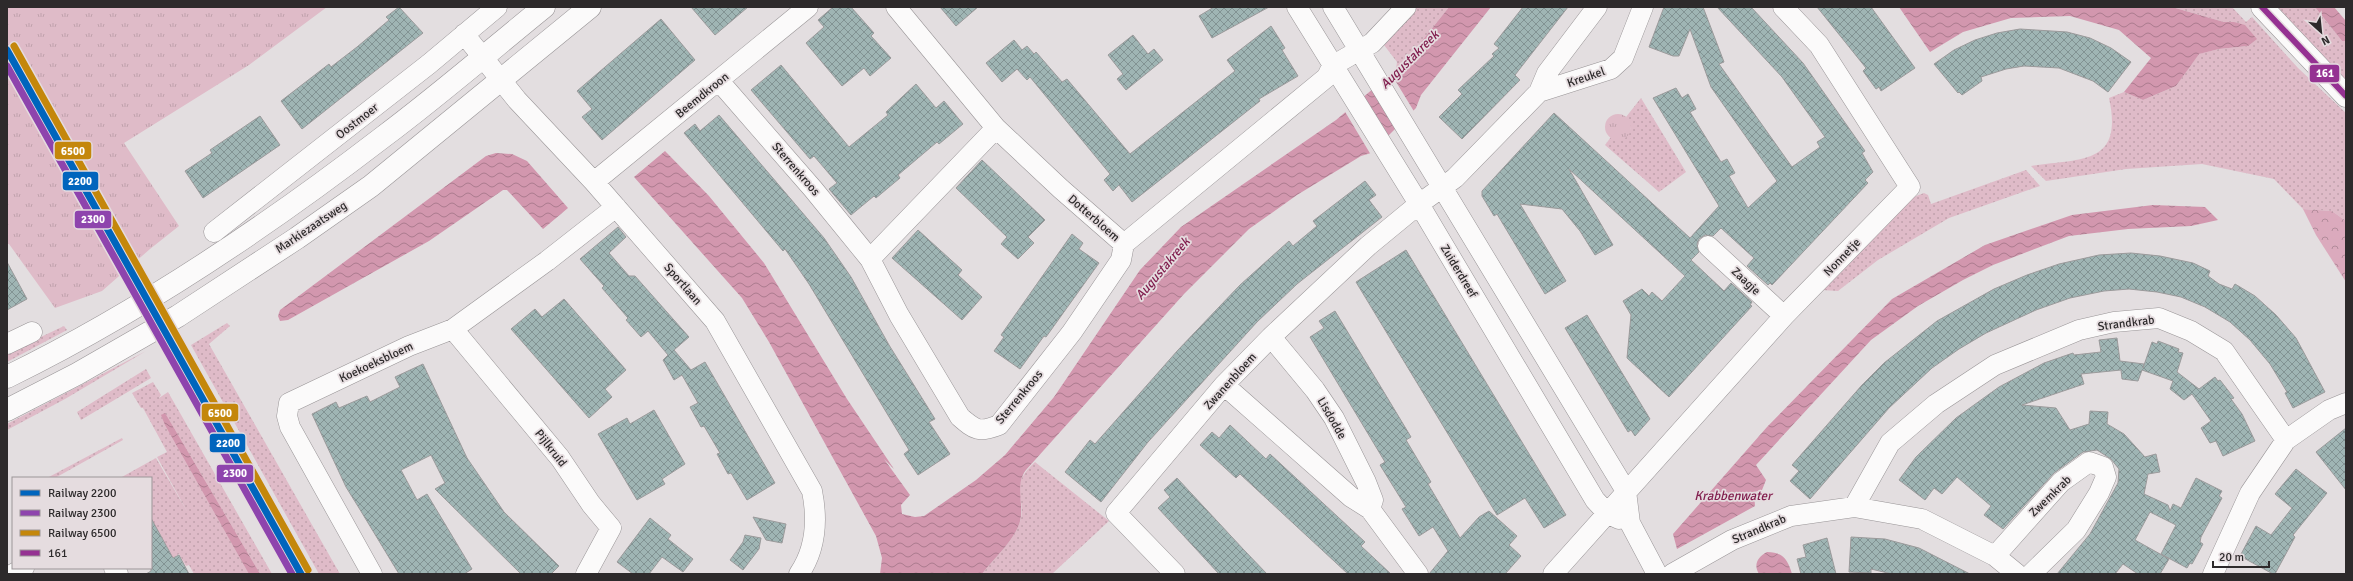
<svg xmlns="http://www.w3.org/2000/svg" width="2353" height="581" font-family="Signika,sans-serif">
<defs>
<pattern id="grass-dots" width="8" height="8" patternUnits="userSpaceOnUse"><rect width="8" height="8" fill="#dfbbc8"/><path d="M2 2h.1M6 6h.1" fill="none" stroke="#c0a1ac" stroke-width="1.8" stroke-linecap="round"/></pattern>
<pattern id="forest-crowns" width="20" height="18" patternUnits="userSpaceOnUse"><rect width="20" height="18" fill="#dbaabd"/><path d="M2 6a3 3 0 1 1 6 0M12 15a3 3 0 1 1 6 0" fill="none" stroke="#b28b9a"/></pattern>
<pattern id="park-tufts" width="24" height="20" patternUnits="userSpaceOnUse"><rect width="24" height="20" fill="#dfbbc8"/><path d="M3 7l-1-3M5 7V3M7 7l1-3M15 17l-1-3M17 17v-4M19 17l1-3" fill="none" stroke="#c0a1ac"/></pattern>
<pattern id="water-waves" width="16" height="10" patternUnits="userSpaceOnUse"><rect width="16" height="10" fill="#d297ae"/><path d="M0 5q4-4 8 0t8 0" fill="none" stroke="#ab7b8e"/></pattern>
<pattern id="building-cross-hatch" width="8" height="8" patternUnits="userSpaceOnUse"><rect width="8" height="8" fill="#9fb5b4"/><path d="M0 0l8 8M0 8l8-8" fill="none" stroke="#829393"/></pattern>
</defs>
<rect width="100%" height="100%" fill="#e3dee0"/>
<path fill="url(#grass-dots)" d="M 1416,7 L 1449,7 L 1406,61 L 1396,70 L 1397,62 L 1384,45 Z
M 2172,7 L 2232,7 L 2246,22 L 2252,17 L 2298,68 L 2346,113 L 2346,221 L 2332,211 L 2303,209 L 2274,179 L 2202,164 L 2126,169 L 2046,181 L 2031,166 C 2080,158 2124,166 2109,98 L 2124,92 L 2143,100 L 2176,86 L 2198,54 L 2219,49 L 2248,46 L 2234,22 L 2224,22 Z
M 2274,7 L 2315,7 L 2342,41 L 2346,41 L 2346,83 Z
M 1641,98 L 1686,172 L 1659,192 L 1605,145 L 1611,137 L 1614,139 L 1631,129 L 1626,117 Z
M 2026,170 L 2040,186 L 1949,218 L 1878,260 L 1838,291 L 1822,290 L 1906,200 L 1924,193 L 1928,195 L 1931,204 Z
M 227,323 L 230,326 L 209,344 L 340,574 L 319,574 L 191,345 Z
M 64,326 L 67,330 L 7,362 L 7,353 Z
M 146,351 L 65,399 L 7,430 L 7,424 Z
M 146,369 L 151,378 L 81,420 L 77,412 Z
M 153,382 L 161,395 L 159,398 L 168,392 L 272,574 L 194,574 L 189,565 L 186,566 L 179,554 L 173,558 L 159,532 L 151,537 L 151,478 L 120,478 L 156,458 L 188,513 L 157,457 L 167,452 L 143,408 L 141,408 L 132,393 Z
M 122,438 L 123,440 L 55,478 L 47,478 Z
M 1035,462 L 1109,521 L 1052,574 L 982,574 C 992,561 1012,542 1018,527 C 1031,499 1004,490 1035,462 Z"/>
<path fill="url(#forest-crowns)" d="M 2303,209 L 2332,211 L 2346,221 L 2346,282 L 2316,235 Z"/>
<path fill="url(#park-tufts)" d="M 7,7 L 327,7 L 249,65 L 124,143 L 179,226 L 150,249 L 102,291 L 55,308 L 9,244 L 7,244 Z
M1605 127a13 13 0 1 1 26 0a13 13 0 1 1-26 0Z"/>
<path fill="url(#water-waves)" d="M 1449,7 L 1491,7 L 1421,95 L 1416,108 L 1371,153 L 1361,156 L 1297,195 L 1249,229 L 1184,294 L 1026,470 C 1013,487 1027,508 1018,527 C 1012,542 992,561 982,574 L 880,574 L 882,558 L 876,536 L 769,342 L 742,298 L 634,177 L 665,151 L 709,196 L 764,263 L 847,399 L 894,469 L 884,459 L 910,495 L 901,505 L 902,514 L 915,517 L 924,516 L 976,480 L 1005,455 L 1054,397 L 1140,270 L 1181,227 L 1336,120 L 1406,61 Z
M 1899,7 L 2172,7 L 2224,22 L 2234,22 L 2245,25 L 2257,39 L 2248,46 L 2219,49 L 2199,54 L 2176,86 L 2143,100 L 2124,92 L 2151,58 L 2119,30 L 2070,16 L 2011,18 L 1963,32 L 1930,52 Z
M 2315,7 L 2334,7 L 2346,21 L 2346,41 L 2342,41 Z
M 496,153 L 512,154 L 527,161 L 568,208 L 543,229 L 507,190 L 503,190 L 429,241 L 288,320 L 280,321 L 278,316 L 280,310 L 486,156 Z
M 2153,205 L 2205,207 L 2218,220 L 2191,226 L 2128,229 L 2069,236 L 1993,265 L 1963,280 L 1918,306 L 1871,340 L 1756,465 L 1766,480 L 1762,490 L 1754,492 L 1755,506 L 1677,549 L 1673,534 L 1767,427 L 1892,299 L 1985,245 L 2072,215 Z
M 165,413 L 260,574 L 249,574 L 165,425 L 161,415 Z
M 1767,552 C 1783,552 1788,560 1792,574 L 1759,574 C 1753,564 1758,557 1767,552 Z"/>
<path fill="#e3dee0" d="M 1390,72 L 1415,113 L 1400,127 L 1374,85 Z
M 1359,98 L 1386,141 L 1371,155 L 1344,110 Z"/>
<path fill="url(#building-cross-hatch)" stroke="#9b9a9b" d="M 399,7 L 423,33 L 302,129 L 281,101 L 329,64 L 331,67 L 357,47 L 389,20 L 386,17 Z
M 691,7 L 748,7 L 715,35 Z
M 833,7 L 851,7 L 874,33 L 871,36 L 891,58 L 870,76 L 864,68 L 842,86 L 806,43 L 824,27 L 818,20 Z
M 940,7 L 978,7 L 956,26 Z
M 1214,7 L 1269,7 L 1212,38 L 1199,16 Z
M 1523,7 L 1568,7 L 1515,75 L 1520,80 L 1462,139 L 1439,117 L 1462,94 L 1458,90 L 1494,56 L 1492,54 L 1499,48 L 1494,44 Z
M 1664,7 L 1703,7 L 1724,62 L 1719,64 L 1792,167 L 1820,147 L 1817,142 L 1825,137 L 1782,77 L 1717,7 L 1751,7 L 1803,63 L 1865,151 L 1862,153 L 1873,172 L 1865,180 L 1868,183 L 1772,285 L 1770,283 L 1768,285 L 1747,266 L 1754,258 L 1721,228 L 1713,236 L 1705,235 L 1699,239 L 1697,244 L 1699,252 L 1691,260 L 1724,291 L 1731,283 L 1752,302 L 1750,305 L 1752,306 L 1669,397 L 1627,358 L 1631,315 L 1623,301 L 1642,289 L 1649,296 L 1652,292 L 1662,301 L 1685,276 L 1569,169 L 1613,245 L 1595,255 L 1580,231 L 1562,209 L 1520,204 L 1566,281 L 1545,294 L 1497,214 L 1494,216 L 1482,196 L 1482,191 L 1554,113 L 1690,238 L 1719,206 L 1653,98 L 1676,88 L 1682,98 L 1688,94 L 1696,109 L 1690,112 L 1721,162 L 1727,159 L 1735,173 L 1729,176 L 1748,208 L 1777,181 L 1711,87 L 1690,29 L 1679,56 L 1673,56 L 1649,47 Z
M 1817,7 L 1871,7 L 1915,68 L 1881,91 L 1879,87 L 1876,89 L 1863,71 L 1866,68 Z
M 661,19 L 695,60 L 602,140 L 582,117 L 592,109 L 577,91 Z
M 1271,26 L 1285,48 L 1282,50 L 1298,76 L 1259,99 L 1260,101 L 1132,202 L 1119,185 L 1113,191 L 1104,180 L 1110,174 L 1030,77 L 1027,80 L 1017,69 L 1002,82 L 986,63 L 1014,40 L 1022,50 L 1027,46 L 1034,54 L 1036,52 L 1062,82 L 1067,79 L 1130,154 L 1235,71 L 1227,60 Z
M 2020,29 L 2067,32 L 2090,38 L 2111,48 L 2131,62 L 2108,92 L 2093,81 L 2059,68 L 2024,66 L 2006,69 L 1981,77 L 1982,81 L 1962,95 L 1959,92 L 1958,93 L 1934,64 L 1954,50 L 1975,40 L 1997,33 Z
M 1133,35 L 1148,54 L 1154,49 L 1163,60 L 1126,90 L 1117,79 L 1123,74 L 1108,55 Z
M 781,65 L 849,147 L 888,115 L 886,112 L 916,84 L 936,108 L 944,101 L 963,124 L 939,144 L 937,142 L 898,175 L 900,178 L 876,198 L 874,196 L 851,215 L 829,189 L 837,183 L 814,156 L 810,159 L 751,90 Z
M 719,115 L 824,238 L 851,277 L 889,345 L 935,419 L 929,422 L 950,454 L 918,475 L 904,454 L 909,450 L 809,284 L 785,249 L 783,251 L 684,133 L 695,124 L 700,131 Z
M 260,116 L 280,145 L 203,198 L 185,171 L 212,153 L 210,150 Z
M 982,160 L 1045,220 L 1028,237 L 1034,243 L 1018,259 L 1001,244 L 1007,237 L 956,188 Z
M 1365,181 L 1376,195 L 1369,200 L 1382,217 L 1297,284 L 1257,322 L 1148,442 L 1101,502 L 1065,472 L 1090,440 L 1095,444 L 1178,350 L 1240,285 L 1289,241 L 1293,246 L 1317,226 L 1313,221 Z
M 618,227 L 626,237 L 609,253 L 629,276 L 635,276 L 689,337 L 674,350 L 691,370 L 705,362 L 775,483 L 747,500 L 731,473 L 728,474 L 717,454 L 720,453 L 704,426 L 701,427 L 690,407 L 698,403 L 682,375 L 674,380 L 663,360 L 668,355 L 648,331 L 641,337 L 626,320 L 628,318 L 602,288 L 604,286 L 580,259 Z
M 918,230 L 962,270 L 958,275 L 982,297 L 962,320 L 892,258 Z
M 1072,234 L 1083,243 L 1079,249 L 1099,263 L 1046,337 L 1044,336 L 1020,369 L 994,351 L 1004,337 L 1001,335 Z
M 1406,250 L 1566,515 L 1544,528 L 1525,498 L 1497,515 L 1356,282 Z
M 2131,253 L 2160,256 L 2193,263 L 2210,271 L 2208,276 L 2219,284 L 2232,289 L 2235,284 L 2255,296 L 2276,315 L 2296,338 L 2325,392 L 2293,408 L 2285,393 L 2287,392 L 2270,364 L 2250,340 L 2230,322 L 2205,307 L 2181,297 L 2157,292 L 2129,289 L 2104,291 L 2070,298 L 2036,310 L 1986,333 L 1959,349 L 1932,368 L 1889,408 L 1810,499 L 1790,481 L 1799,471 L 1792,465 L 1862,385 L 1884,363 L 1937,321 L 1994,289 L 2027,275 L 2059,264 L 2099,255 Z
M 7,262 L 27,299 L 7,310 Z
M 564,299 L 626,370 L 605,389 L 612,397 L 589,418 L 511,329 L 535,309 L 542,317 Z
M 1335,311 L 1411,437 L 1406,440 L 1431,482 L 1428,484 L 1460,538 L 1479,517 L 1489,511 L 1517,536 L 1509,545 L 1521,556 L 1505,574 L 1429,574 L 1448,551 L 1433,527 L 1419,536 L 1402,509 L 1406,507 L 1380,465 L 1385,462 L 1310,337 L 1324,328 L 1319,321 Z
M 1587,315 L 1650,419 L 1635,436 L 1631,430 L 1628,432 L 1565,328 Z
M 2117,338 L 2120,361 L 2144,364 L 2143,368 L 2152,342 L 2157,344 L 2158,341 L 2179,349 L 2178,352 L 2183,353 L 2177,372 L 2199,389 L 2215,377 L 2218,381 L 2220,380 L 2234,398 L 2231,399 L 2242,414 L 2255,441 L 2223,456 L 2216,441 L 2210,443 L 2201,428 L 2211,421 L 2192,394 L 2184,400 L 2170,389 L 2173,381 L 2142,370 L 2138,381 L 2122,379 L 2121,370 L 2081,374 L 2084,384 L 2022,405 L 2056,408 L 2070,430 L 2089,424 L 2090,411 L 2108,412 L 2107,424 L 2124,434 L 2145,457 L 2156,454 L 2160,472 L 2148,474 L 2144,494 L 2168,505 L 2170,511 L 2173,504 L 2181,508 L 2196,478 L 2222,491 L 2219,496 L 2222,498 L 2201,537 L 2200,542 L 2203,544 L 2192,564 L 2190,563 L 2187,568 L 2161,554 L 2176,525 L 2150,512 L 2135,540 L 2169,559 L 2160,574 L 2138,574 L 2123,564 L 2115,574 L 2057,574 L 2090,534 L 2118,483 L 2119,469 L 2111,459 L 2097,450 L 2083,452 L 2054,473 L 2003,529 L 1984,515 L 1991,506 L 1957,477 L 1942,494 L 1934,488 L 1925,500 L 1899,480 L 1916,457 L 1956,418 L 1999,387 L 2044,363 L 2073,353 L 2074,355 L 2101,352 L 2099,340 Z
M 423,364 L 467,458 L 504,512 L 559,566 L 551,574 L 521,574 L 435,489 L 445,483 L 431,455 L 401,470 L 417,500 L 427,494 L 472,569 L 464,574 L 399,574 L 359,508 L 346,487 L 312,414 L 336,402 L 339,408 L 367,396 L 370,402 L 400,387 L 395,377 Z
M 654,410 L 685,464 L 662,479 L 665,484 L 637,500 L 598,434 L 627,418 L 630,424 Z
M 1230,425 L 1266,459 L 1270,454 L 1365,542 L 1361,546 L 1391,574 L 1348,574 L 1240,474 L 1236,478 L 1200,445 L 1212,432 L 1219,438 Z
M 2346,428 L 2346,490 L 2316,452 Z
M 2296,469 L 2327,493 L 2293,535 L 2295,537 L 2275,574 L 2273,574 L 2240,556 L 2256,526 L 2271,535 L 2292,508 L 2275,494 Z
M 1177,478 L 1244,550 L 1267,574 L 1219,574 L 1158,508 L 1170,497 L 1164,490 Z
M 753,517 L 786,524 L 782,543 L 766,540 Z
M 151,518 L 173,558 L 179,555 L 189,574 L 146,574 L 151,571 Z
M 650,518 L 671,535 L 668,539 L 693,559 L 683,572 L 662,557 L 649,574 L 633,574 L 617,562 Z
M 745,535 L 761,538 L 759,549 L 743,570 L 730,560 L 743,542 Z
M 1851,537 L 1885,539 L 1919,548 L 1970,574 L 1892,574 L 1871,569 L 1871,573 L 1849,572 Z
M 1827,538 L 1836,574 L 1801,574 L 1797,559 L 1806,557 L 1803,545 Z"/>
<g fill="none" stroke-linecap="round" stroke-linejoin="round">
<defs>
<path id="minor" d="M 896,7 L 996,128 L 1061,189 L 1124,244 L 1327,77 L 1332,66 L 1372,43 L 1406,7
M 1297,7 L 1419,204 L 1595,500 L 1608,514 L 1619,519
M 1333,7 L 1626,491 L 1630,523 L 1657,574
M 464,34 L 517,100 L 594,182 L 715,321 L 812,491 C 818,521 816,549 799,574
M 719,81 L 813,189 L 870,259 L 899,315 L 960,417 C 975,430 979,433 999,425 L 1072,332 L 1121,260 L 1124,244
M 1539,92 L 1611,69 L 1623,58 L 1643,7
M 594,182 L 808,7
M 214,232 L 429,64 L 497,7
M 1708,246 L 1784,316
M 870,259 L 996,128
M 453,329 L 560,458 L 591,504 L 611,528 L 586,574
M 1271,337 L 1315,390 L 1334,418 L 1366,482 L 1373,500 L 1370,509
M 7,344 L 32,332
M 1224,385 L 1351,497 L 1370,509 L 1418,574
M 1854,507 L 1890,443 L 1936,404 L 1995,365 L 2079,330 L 2114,322 L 2159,318 L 2191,331 L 2224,351 L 2286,440
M 1995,556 L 2061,482 L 2089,462 L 2103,467 L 2106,477 L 2099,493 L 2076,530 L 2031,574
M 114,568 L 118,574
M 13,574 L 24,568
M 372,574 L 290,427 L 287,416 L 289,403 L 409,346 L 453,329 L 547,261 L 616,207
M 1175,574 L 1116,513 L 1224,385 L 1271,337 L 1368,246 L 1419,204 L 1455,178 L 1539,92 L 1547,73 L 1597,7
M 1553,574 L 1784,316 L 1910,187 L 1819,45 L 1783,7
M 1672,574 L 1732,540 L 1791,516 L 1854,507 L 1922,519 L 1995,556 L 2017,574
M 2213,574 L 2250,493 L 2286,440 L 2329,410 L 2346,403"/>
<path id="primary" d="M 2262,7 L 2346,96
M 7,377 C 140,312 266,227 383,137 C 438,96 491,50 544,7
M 7,410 L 77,374 L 178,316 L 297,238 L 371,186 L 590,7"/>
</defs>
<use href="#minor" stroke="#989496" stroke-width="21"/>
<use href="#primary" stroke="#989496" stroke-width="23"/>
<use href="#minor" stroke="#fbfafa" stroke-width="20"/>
<use href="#primary" stroke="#fbfafa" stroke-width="22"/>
<defs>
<path id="bus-1" d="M 2262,7 L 2346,96"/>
</defs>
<use href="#bus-1" stroke="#e5dcdf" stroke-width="9"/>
<use href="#bus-1" stroke="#953192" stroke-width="6"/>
<defs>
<path id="rail-1" d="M 7,50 L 301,574"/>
<path id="rail-2" d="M 7,66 L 292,574"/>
<path id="rail-3" d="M 14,46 L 308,570"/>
</defs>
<use href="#rail-1" stroke="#e5dcdf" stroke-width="10"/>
<use href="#rail-2" stroke="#e5dcdf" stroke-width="10"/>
<use href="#rail-3" stroke="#e5dcdf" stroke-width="10"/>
<use href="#rail-1" stroke="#0065bd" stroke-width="7"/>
<use href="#rail-2" stroke="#8e44ad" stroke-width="7"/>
<use href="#rail-3" stroke="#c4870b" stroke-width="7"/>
</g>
<g text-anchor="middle" stroke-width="3.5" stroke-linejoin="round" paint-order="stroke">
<g font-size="12" fill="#2d2a2b" stroke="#e5dcdf">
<text transform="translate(1586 77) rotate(-19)" y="4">Kreukel</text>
<text transform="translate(702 95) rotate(-39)" y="4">Beemdkroon</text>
<text transform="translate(357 121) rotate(-38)" y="4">Oostmoer</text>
<text transform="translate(796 169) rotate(49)" y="4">Sterrenkroos</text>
<text transform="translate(1094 218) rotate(41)" y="4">Dotterbloem</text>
<text transform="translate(311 227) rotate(-34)" y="4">Markiezaatsweg</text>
<text transform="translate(1842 257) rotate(-46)" y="4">Nonnetje</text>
<text transform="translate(1459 271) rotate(59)" y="4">Zuiderdreef</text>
<text transform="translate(1746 281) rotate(43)" y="4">Zaagje</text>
<text transform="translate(683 284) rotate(49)" y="4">Sportlaan</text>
<text transform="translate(2126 323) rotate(-7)" y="4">Strandkrab</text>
<text transform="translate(376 362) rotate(-25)" y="4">Koekoeksbloem</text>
<text transform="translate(1230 381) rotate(-48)" y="4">Zwanenbloem</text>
<text transform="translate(1019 397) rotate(-50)" y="4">Sterrenkroos</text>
<text transform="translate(1332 418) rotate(60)" y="4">Lisdodde</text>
<text transform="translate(551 448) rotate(52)" y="4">Pijlkruid</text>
<text transform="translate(2050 496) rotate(-44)" y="4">Zwemkrab</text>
<text transform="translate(1759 529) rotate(-23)" y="4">Strandkrab</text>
</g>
<g font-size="13" font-style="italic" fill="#821f4f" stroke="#e5dcdf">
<text transform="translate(1409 59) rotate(-45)" y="5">Augustakreek</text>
<text transform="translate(1162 268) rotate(-50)" y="5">Augustakreek</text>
<text x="1733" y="500">Krabbenwater</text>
</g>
</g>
<g stroke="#e5dcdf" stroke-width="1.5">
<rect x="2309" y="64" width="31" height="19" rx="4" fill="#953192"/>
<rect x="54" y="141" width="38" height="19" rx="4" fill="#c4870b"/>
<rect x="62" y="171" width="37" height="20" rx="4" fill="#0065bd"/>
<rect x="74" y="210" width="38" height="19" rx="4" fill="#8e44ad"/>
<rect x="201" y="403" width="38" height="19" rx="4" fill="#c4870b"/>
<rect x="209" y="433" width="37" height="20" rx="4" fill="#0065bd"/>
<rect x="216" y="464" width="38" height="19" rx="4" fill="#8e44ad"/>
</g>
<g font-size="11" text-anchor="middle" font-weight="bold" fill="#fff">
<text x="2325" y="77">161</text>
<text x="73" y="155">6500</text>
<text x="80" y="185">2200</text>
<text x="93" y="223">2300</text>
<text x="220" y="417">6500</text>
<text x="228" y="447">2200</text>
<text x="235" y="477">2300</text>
</g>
<rect width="2353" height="581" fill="none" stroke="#2d2a2b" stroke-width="16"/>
<rect x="12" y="477" width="140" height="92" fill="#e5dcdf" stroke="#9b9597"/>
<rect x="20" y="490" width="20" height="6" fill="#0065bd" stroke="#9b9597"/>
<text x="48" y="497" font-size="12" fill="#2d2a2b">Railway 2200</text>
<rect x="20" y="510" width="20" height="6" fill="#8e44ad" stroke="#9b9597"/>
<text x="48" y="517" font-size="12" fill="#2d2a2b">Railway 2300</text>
<rect x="20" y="530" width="20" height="6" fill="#c4870b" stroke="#9b9597"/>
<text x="48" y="537" font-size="12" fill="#2d2a2b">Railway 6500</text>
<rect x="20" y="550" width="20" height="6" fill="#953192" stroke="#9b9597"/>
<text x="48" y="557" font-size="12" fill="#2d2a2b">161</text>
<g transform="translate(2321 32) rotate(153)" stroke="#e5dcdf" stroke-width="3" paint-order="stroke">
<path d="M0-3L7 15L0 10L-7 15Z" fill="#2d2a2b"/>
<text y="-6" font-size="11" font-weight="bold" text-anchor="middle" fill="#2d2a2b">N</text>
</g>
<path d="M2213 561v6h56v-6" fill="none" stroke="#2d2a2b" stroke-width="2"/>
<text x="2219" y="561" font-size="12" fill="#2d2a2b" stroke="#e5dcdf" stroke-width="3" paint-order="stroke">20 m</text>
</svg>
